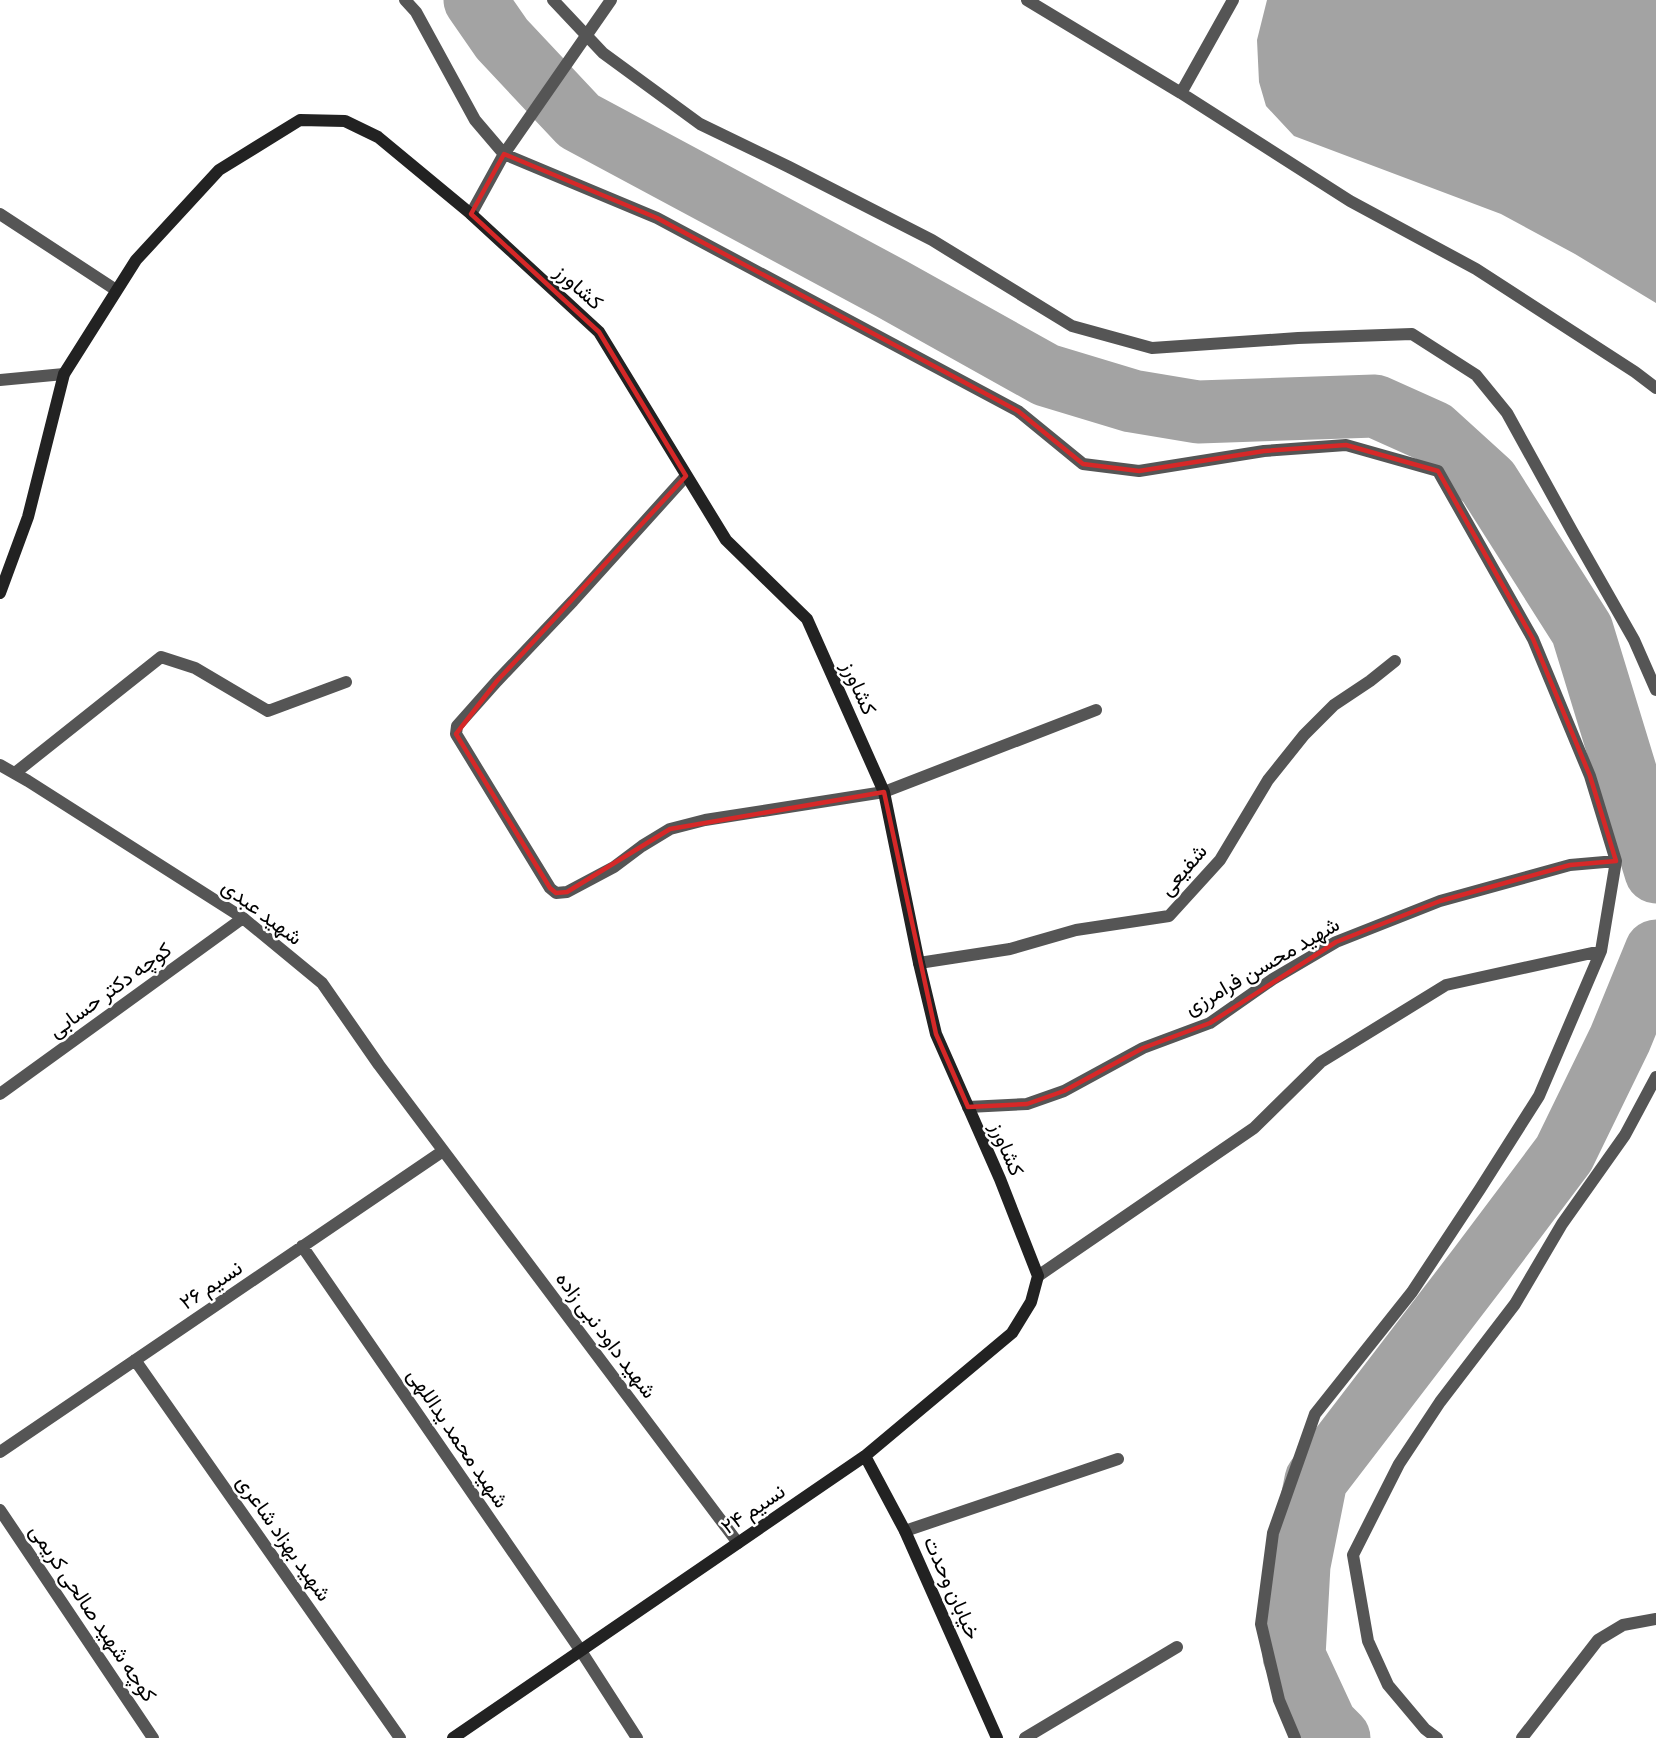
<svg xmlns="http://www.w3.org/2000/svg" width="1656" height="1738" font-family="Manrope,Vazirmatn,sans-serif">
<rect width="100%" height="100%" fill="#fff"/>
<path fill="#a3a3a3" d="M 1267,0 L 1656,0 L 1656,303 L 1575,254 L 1501,214 L 1294,136 L 1266,106 L 1259,82 L 1257,40 Z"/>
<g fill="none" stroke-linecap="round" stroke-linejoin="round">
<path stroke="#a3a3a3" stroke-width="63" d="M 475,0 L 502,39 L 579,121 L 892,289 L 1046,375 L 1132,401 L 1198,412 L 1375,406 L 1433,432 L 1488,482 L 1582,630 L 1656,872
M 1339,1738 L 1326,1725 L 1294,1656 L 1299,1565 L 1316,1480 L 1480,1266 L 1564,1154 L 1620,1039 L 1656,951"/>
<path stroke="#555" stroke-width="12" d="M 405,0 L 416,12 L 475,120 L 504,154 L 657,218 L 1018,411 L 1083,464 L 1139,471 L 1264,451 L 1346,445 L 1438,471 L 1533,639 L 1590,776 L 1616,861 L 1601,951 L 1539,1096 L 1480,1189 L 1412,1292 L 1315,1414 L 1273,1533 L 1261,1624 L 1279,1700 L 1295,1738
M 553,0 L 603,53 L 700,124 L 789,167 L 932,240 L 1072,326 L 1152,348 L 1298,338 L 1412,334 L 1476,375 L 1507,413 L 1572,531 L 1634,640 L 1656,690
M 1027,0 L 1181,93 L 1350,201 L 1476,269 L 1635,372 L 1656,388
M 1181,93 L 1233,0
M 0,214 L 116,290
M 471,214 L 504,154 L 611,0
M 0,380 L 64,374
M 686,476 L 573,601 L 497,681 L 457,726 L 456,734 L 550,888 L 556,893 L 567,892 L 614,867 L 642,846 L 670,829 L 705,820 L 884,792 L 1096,710
M 0,765 L 28,781 L 243,918 L 322,983 L 379,1065 L 738,1543
M 15,773 L 161,657 L 195,668 L 268,711 L 346,682
M 919,963 L 1010,949 L 1076,930 L 1169,916 L 1220,860 L 1268,780 L 1304,735 L 1334,705 L 1370,681 L 1395,661
M 0,1094 L 243,918
M 968,1107 L 1027,1104 L 1064,1091 L 1143,1048 L 1210,1023 L 1273,979 L 1336,942 L 1440,901 L 1570,865 L 1616,861
M 302,1246 L 581,1651 L 637,1738
M 1038,1276 L 1254,1128 L 1321,1062 L 1446,985 L 1601,951
M 135,1360 L 400,1738
M 0,1452 L 443,1151
M 0,1510 L 153,1738
M 905,1531 L 1118,1459
M 1025,1738 L 1177,1647
M 1437,1738 L 1425,1729 L 1388,1685 L 1368,1641 L 1353,1555 L 1399,1464 L 1440,1402 L 1515,1304 L 1562,1224 L 1625,1135 L 1656,1077
M 1522,1738 L 1598,1640 L 1623,1625 L 1656,1619"/>
<path stroke="#222" stroke-width="12" d="M 0,593 L 28,517 L 64,374 L 136,260 L 219,170 L 300,120 L 345,121 L 378,137 L 471,214 L 599,332 L 726,540 L 807,619 L 884,792 L 919,963 L 936,1034 L 1000,1179 L 1038,1276 L 1031,1302 L 1012,1333 L 865,1456 L 453,1738
M 865,1456 L 905,1531 L 997,1738"/>
</g>
<path fill="none" stroke="#d62828" stroke-width="4.5" stroke-linejoin="round" d="M 504,154 L 657,218 L 1018,411 L 1083,464 L 1139,471 L 1264,451 L 1346,445 L 1438,471 L 1533,639 L 1590,776 L 1616,861 L 1570,865 L 1440,901 L 1336,942 L 1210,1023 L 1143,1048 L 1064,1091 L 1027,1104 L 968,1107 L 936,1034 L 884,792 L 670,829 L 567,892 L 556,893 L 550,888 L 456,734 L 497,681 L 686,476 L 599,332 L 471,214 Z"/>
<g text-anchor="middle" stroke-width="5" stroke-linejoin="round" paint-order="stroke">
<g font-size="21" fill="#000" stroke="#fff">
<text transform="translate(579 287) rotate(42)" y="7">کشاورز</text>
<text transform="translate(859 688) rotate(66)" y="7">کشاورز</text>
<text transform="translate(1183 870) rotate(-49)" y="7">شفیعی</text>
<text transform="translate(262 912) rotate(37)" y="7">شهید عبدی</text>
<text transform="translate(1262 966) rotate(-30)" y="7">شهید محسن فرامرزی</text>
<text transform="translate(110 990) rotate(-36)" y="7">کوچه دکتر حسابی</text>
<text transform="translate(1007 1149) rotate(67)" y="7">کشاورز</text>
<text transform="translate(211 1285) rotate(-34)" y="7">نسیم ۲۶</text>
<text transform="translate(606 1335) rotate(53)" y="7">شهید داود نبی زاده</text>
<text transform="translate(458 1438) rotate(56)" y="7">شهید محمد یداللهی</text>
<text transform="translate(753 1509) rotate(-34)" y="7">نسیم ۲۴</text>
<text transform="translate(284 1538) rotate(55)" y="7">شهید بهزاد شاعری</text>
<text transform="translate(952 1588) rotate(66)" y="7">خیابان وحدت</text>
<text transform="translate(93 1613) rotate(56)" y="7">کوچه شهید صالحی کریمی</text>
</g>
</g>
</svg>
